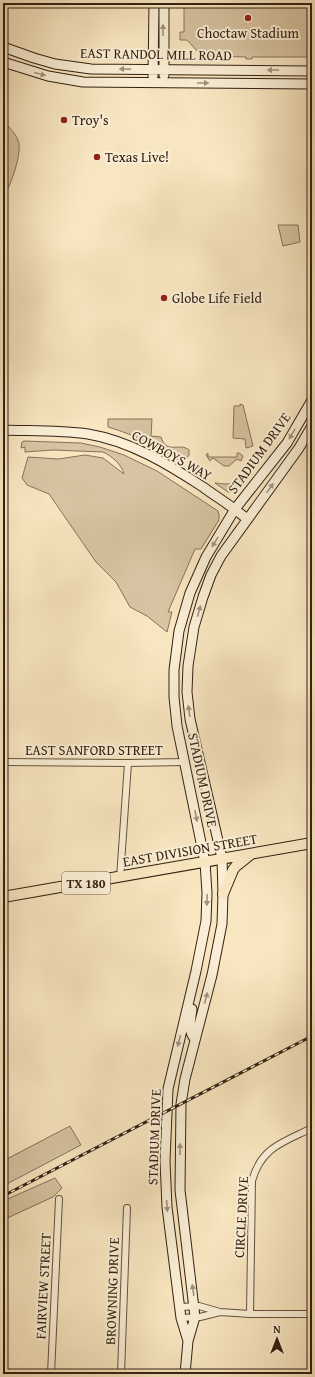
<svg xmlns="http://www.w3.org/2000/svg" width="315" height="1377" font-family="'Gentium Book Plus',serif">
<rect width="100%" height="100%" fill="#f8e6c0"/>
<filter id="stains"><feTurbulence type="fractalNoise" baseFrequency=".005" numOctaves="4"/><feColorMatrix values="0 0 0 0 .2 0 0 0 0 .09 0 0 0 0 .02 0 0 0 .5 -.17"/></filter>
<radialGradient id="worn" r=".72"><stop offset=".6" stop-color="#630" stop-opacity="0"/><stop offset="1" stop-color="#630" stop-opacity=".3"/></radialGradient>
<path fill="#d7c4a2" stroke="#86725a" d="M 184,3 L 312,3 L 312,57 L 252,57 L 252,59 L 246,59 L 246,57 L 208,56 L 208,59 L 199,59 L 199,53 L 187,40 L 180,40 L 180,32 L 184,32 Z
M 3,121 C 9,127 18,136 19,144 C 21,157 10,187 3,198 Z
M 278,225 L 298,225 L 300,242 L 283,246 Z
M 240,404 L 243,405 L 253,446 L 246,448 L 245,439 L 233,438 L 234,406 L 240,406 Z
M 108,419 L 152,419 L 151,436 L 161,437 C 166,455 180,442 189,450 L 189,455 L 183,463 C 159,448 136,435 108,427 Z
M 24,441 L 81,443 L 100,447 L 124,455 L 157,471 L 218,511 L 219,515 L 219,520 L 201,549 L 195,549 L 168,612 L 172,612 L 167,632 L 147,616 L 130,607 L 116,582 L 96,562 L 49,494 L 27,485 L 22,478 L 28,457 L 58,459 L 85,455 L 103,458 L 124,474 C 122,465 112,456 103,452 L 53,450 L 25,452 L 25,447 L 21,448 L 22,442 Z
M 208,453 L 208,457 L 237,457 L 237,453 L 239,453 L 243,456 L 241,461 L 237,459 L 229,466 L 224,466 L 213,458 L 210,461 L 206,455 Z
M 257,461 L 259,461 L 260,462 L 236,491 L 228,492 L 215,483 C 218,483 223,484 227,484 C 242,483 249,472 257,461 Z
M 70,1126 L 81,1145 L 3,1186 L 3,1161 Z
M 55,1178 L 62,1188 L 53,1197 L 3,1220 L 3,1201 Z"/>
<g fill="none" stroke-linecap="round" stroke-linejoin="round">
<defs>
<path id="street" d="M 3,762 L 128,763 L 185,762
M 120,878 L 128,763
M 180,1307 L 199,1306 L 220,1312 L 250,1314 L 312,1314
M 250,1314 L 252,1181 C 261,1147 284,1142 312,1128
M 181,1318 L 200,1317 L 220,1312
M 51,1374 L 59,1199
M 121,1374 L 127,1208"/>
<path id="secondary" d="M 164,3 L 164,75
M 3,47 L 34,58 L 55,64 L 91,69 L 312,71
M 3,62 L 48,76 L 83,82 L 312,84
M 153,76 L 154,3
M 3,430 C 31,431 60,430 88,434 C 130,441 168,464 203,487 C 218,498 233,507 247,519
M 192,1009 C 191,1019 187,1031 195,1039
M 188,1341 L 181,1318 L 167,1207 L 165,1161 L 168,1089 L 196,971 L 206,921 L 207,893 L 205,862 L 177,726 L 174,697 L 174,670 L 179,631 L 190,593 L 206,557 L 235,509 L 287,443 L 312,400
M 185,1374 L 188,1341 L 195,1317 L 180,1190 L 181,1104 L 185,1079 L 212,975 L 222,924 L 223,894 L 222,858 L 190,719 L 187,692 L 188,666 L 194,627 L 203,597 L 211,575 L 221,556 L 299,448 L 312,426"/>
<path id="primary" d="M 223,894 L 233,870 L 236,866 L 251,854
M 3,897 L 312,843"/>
</defs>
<use href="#street" stroke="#65523e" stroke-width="8"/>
<use href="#secondary" stroke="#342012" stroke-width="11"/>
<use href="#primary" stroke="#342012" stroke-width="12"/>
<use href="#street" stroke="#faefd6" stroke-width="6"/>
<use href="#secondary" stroke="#faefd6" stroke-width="9"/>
<use href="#primary" stroke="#f8e6c0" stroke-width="10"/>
<defs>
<path id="rail" d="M 3,1196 L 312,1036"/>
</defs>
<use href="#rail" stroke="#342012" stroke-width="3"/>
<use href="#rail" stroke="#faefd6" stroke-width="1.5" stroke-dasharray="4.5" stroke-linecap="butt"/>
</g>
<defs><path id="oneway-solid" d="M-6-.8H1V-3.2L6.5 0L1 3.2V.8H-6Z"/></defs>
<g fill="#a1927e">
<use href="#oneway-solid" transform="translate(163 30) rotate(-90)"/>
<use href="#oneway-solid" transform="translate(125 69) rotate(-179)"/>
<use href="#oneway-solid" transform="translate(273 70) rotate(-180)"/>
<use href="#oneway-solid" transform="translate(40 74) rotate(15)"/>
<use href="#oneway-solid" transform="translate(203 83)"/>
<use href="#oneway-solid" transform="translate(292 434) rotate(120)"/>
<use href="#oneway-solid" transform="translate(270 488) rotate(-54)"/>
<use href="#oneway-solid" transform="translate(215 542) rotate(122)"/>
<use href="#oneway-solid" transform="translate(199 611) rotate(-75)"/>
<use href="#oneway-solid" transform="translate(189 711) rotate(-98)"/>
<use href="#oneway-solid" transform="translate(196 816) rotate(79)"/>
<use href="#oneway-solid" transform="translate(207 900) rotate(92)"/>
<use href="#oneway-solid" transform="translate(206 998) rotate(-75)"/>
<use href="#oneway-solid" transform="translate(179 1041) rotate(104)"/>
<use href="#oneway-solid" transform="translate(180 1149) rotate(-89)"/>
<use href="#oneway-solid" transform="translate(167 1206) rotate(86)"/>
<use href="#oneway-solid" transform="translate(193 1290) rotate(-98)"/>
</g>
<g fill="#8f2418" stroke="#faefd6" stroke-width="1.5">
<circle cx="248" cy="18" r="4"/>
<circle cx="64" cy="120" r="4"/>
<circle cx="97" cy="157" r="4"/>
<circle cx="164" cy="298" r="4"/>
</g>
<g text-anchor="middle" stroke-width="4" stroke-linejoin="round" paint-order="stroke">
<rect fill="#faefd6" stroke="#6f5e4d" stroke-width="1" x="62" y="872" width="48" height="22" rx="3"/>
<g font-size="13" font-weight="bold" fill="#342012">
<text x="86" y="888">TX 180</text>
</g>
<g font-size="14" fill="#342012" stroke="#faefd6" text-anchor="start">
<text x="248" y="38" text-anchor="middle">Choctaw Stadium</text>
<text x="72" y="125">Troy's</text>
<text x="105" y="162">Texas Live!</text>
<text x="172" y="303">Globe Life Field</text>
</g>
<g font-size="14" fill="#342012" stroke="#faefd6">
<text transform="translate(156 54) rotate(1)" y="5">EAST RANDOL MILL ROAD</text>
<text transform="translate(259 453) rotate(-54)" y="5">STADIUM DRIVE</text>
<text transform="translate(172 455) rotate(29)" y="5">COWBOYS WAY</text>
<text x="94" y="755">EAST SANFORD STREET</text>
<text transform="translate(203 780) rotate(78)" y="5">STADIUM DRIVE</text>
<text transform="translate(190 850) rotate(-10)" y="5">EAST DIVISION STREET</text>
<text transform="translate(154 1137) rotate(-88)" y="5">STADIUM DRIVE</text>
<text transform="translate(241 1217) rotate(-87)" y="5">CIRCLE DRIVE</text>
<text transform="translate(43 1286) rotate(-87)" y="5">FAIRVIEW STREET</text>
<text transform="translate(112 1291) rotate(-88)" y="5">BROWNING DRIVE</text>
</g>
</g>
<rect width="315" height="1377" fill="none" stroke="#f8e6c0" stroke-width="16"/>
<rect x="4" y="4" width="307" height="1369" fill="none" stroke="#342012" stroke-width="2"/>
<rect x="8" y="8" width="299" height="1361" fill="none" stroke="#342012"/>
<g transform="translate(277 1339)" stroke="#faefd6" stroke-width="3" paint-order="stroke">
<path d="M0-3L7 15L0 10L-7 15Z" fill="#342012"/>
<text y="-6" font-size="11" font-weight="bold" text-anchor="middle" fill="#342012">N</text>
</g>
<rect width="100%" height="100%" filter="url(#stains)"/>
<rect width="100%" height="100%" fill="url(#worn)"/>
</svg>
